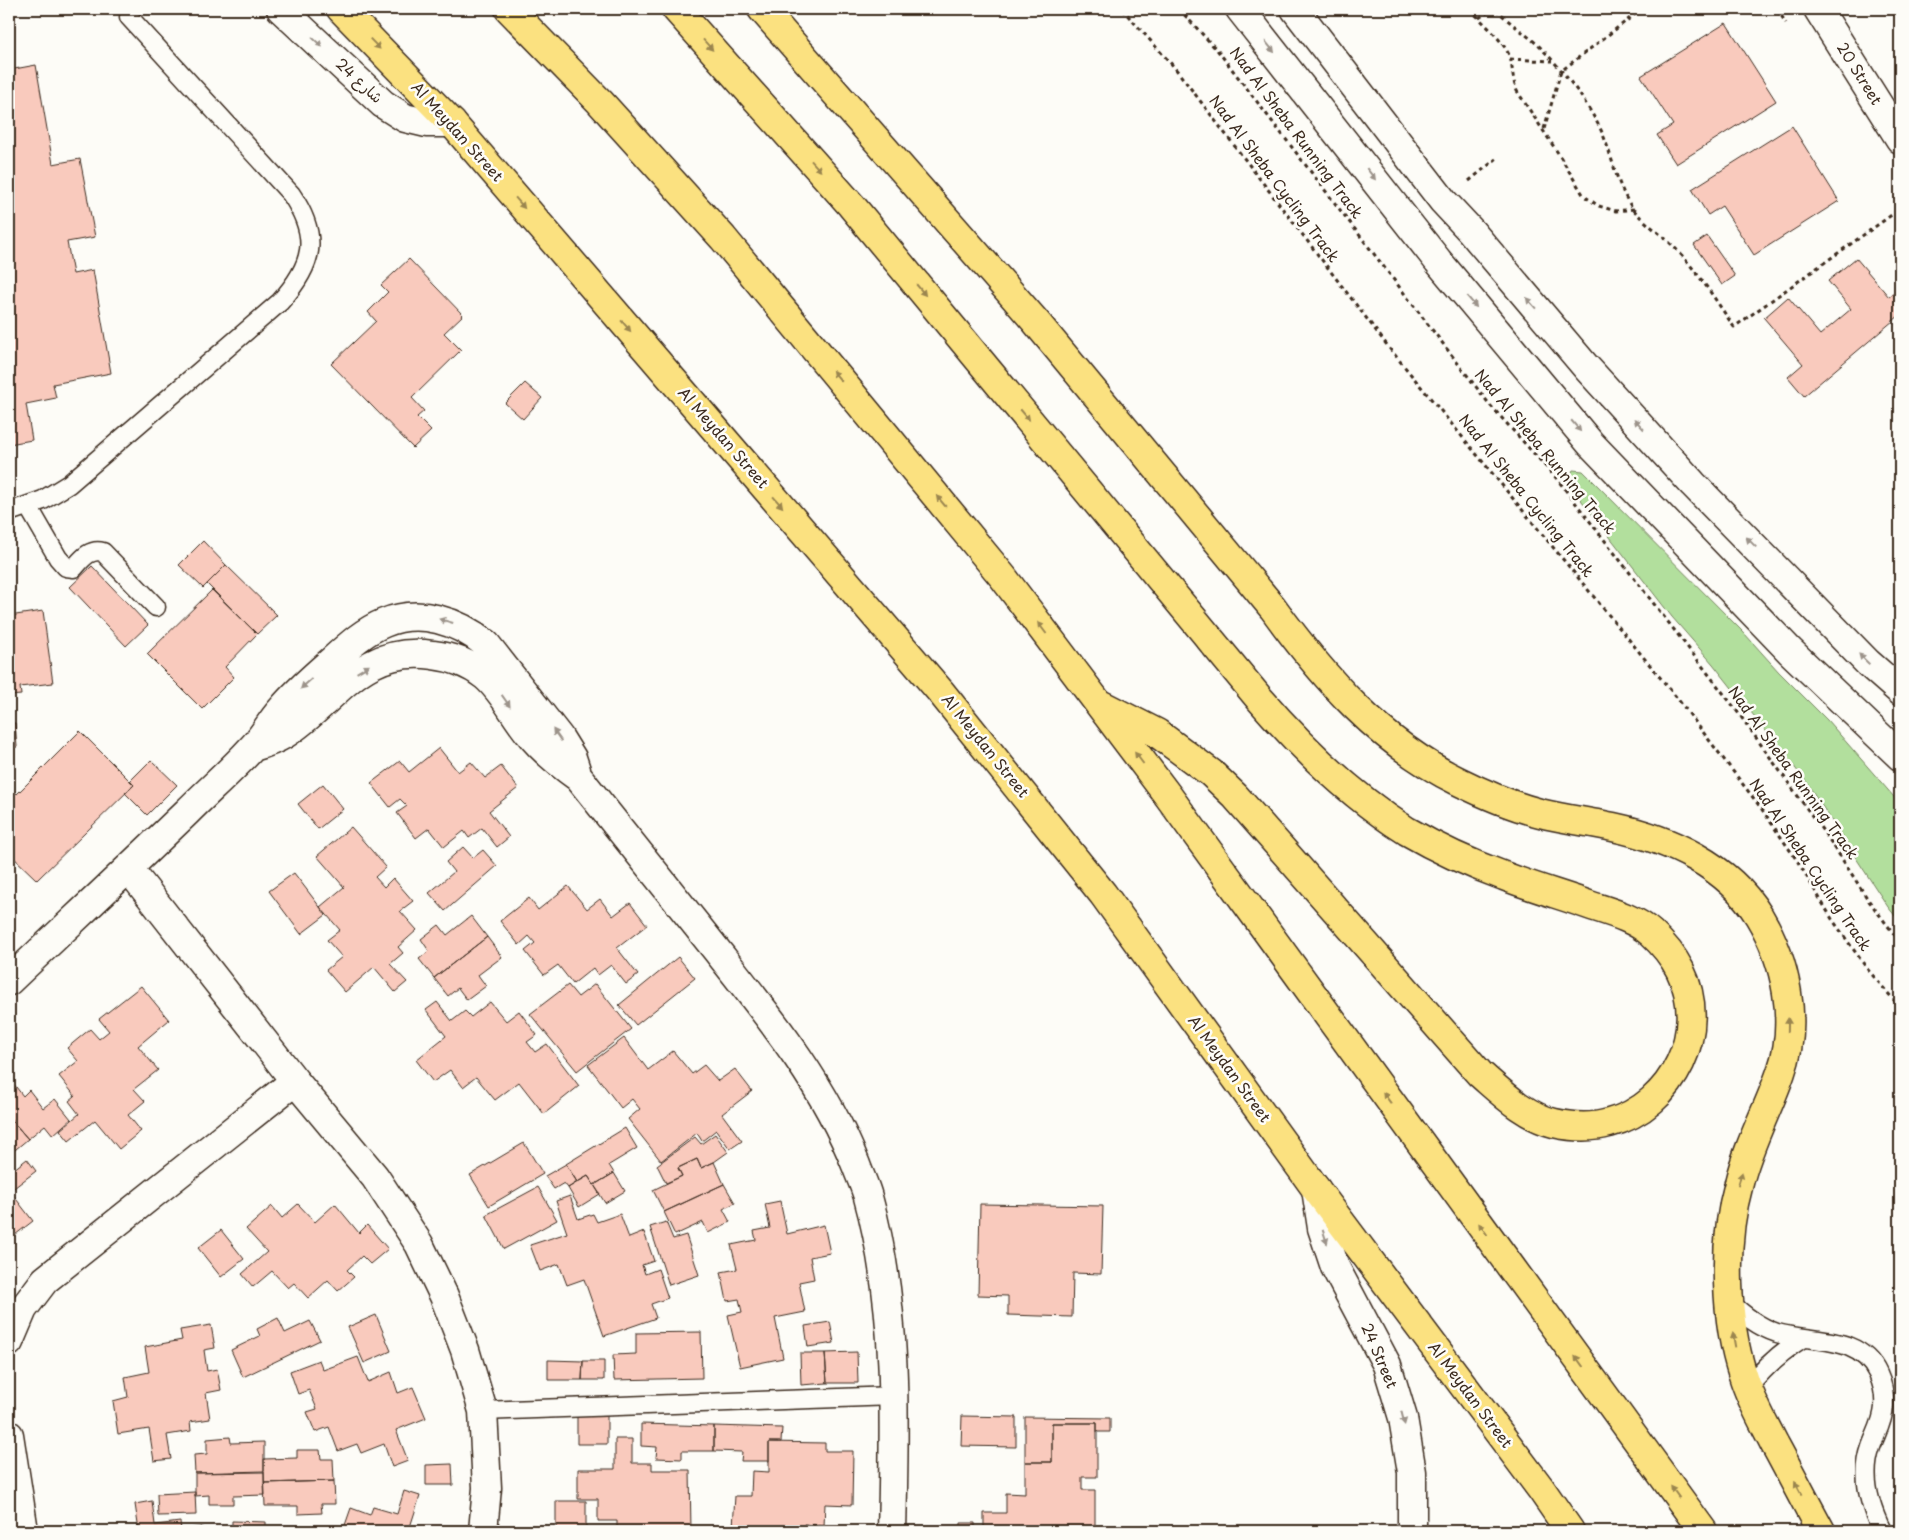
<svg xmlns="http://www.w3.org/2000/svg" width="1909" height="1540" font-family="'Playpen Sans','Playpen Sans Arabic',sans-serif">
<rect width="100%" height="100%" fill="#fdfcf7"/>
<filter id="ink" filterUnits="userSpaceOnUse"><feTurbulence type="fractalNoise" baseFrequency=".02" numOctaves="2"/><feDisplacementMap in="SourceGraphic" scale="10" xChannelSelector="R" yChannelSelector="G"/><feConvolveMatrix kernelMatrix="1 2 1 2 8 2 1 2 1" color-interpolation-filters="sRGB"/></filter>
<g filter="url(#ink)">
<path fill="#b2df9d" stroke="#76845e" d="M 1573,470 L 1583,471 L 1590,478 L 1744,633 L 1779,672 L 1827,720 L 1894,797 L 1900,807 L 1900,922 L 1888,907 L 1807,783 L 1713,664 L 1672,617 L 1571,487 L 1569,477 Z"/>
<path fill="#f9cabd" stroke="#3b2a1e" d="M 1726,23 L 1776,101 L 1676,164 L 1657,135 L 1673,125 L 1641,76 Z
M 36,65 L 53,164 L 80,159 L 95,237 L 67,242 L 73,274 L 93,270 L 111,373 L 53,384 L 56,398 L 26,404 L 32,440 L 9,444 L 9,70 Z
M 1792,126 L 1839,201 L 1754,255 L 1722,206 L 1708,215 L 1692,189 Z
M 1707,236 L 1735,276 L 1722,285 L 1694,245 Z
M 1856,258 L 1889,297 L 1900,288 L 1900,315 L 1804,396 L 1788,377 L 1803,364 L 1764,318 L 1788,297 L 1820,335 L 1851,309 L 1828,281 Z
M 409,259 L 463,315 L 444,333 L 461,350 L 412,398 L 424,411 L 417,417 L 431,431 L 413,448 L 331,364 L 376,321 L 368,312 L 388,292 L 381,285 Z
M 525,383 L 542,398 L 523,419 L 505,403 Z
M 203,541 L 226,565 L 203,588 L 179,565 Z
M 226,565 L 277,615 L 257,634 L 207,584 Z
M 92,566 L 148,625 L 126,646 L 70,587 Z
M 212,590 L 257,634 L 225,667 L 234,677 L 202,709 L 147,654 Z
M 43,611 L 53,683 L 20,687 L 21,695 L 9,696 L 9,616 Z
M 9,723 L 15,723 L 17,747 L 10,748 L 11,758 L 9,758 Z
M 80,731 L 134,785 L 37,880 L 10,854 L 9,855 L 9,786 L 17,794 Z
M 439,748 L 458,772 L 471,762 L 485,778 L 501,766 L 518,788 L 489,811 L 509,837 L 497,847 L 482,828 L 469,838 L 464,831 L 444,847 L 429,828 L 416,838 L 397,813 L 407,806 L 400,799 L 390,807 L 371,783 L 400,761 L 409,772 Z
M 151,760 L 177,785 L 147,815 L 125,793 L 134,785 L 130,781 Z
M 323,784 L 343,809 L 318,829 L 298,804 Z
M 351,827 L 386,867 L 375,877 L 384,887 L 393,878 L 413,901 L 400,911 L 417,930 L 398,947 L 403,953 L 390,964 L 407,982 L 395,992 L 374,967 L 345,992 L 326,970 L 342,957 L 327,940 L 340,930 L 320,907 L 344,887 L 317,856 Z
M 463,847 L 473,858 L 483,850 L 497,866 L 445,911 L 429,893 L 454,872 L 446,862 Z
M 294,873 L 326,915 L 301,934 L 269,891 Z
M 568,886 L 587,909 L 600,899 L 613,916 L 630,903 L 647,925 L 617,948 L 638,975 L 626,984 L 611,965 L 598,975 L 593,968 L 573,984 L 558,965 L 544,975 L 525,951 L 535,943 L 529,936 L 519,945 L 500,921 L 529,898 L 538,910 Z
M 471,916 L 487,937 L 434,978 L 419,959 L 429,951 L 421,939 L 439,925 L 447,935 Z
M 487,937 L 502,957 L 478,975 L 486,986 L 467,1000 L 458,988 L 448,996 L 434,978 Z
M 678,957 L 695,978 L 636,1025 L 619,1005 Z
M 595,984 L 631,1029 L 577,1071 L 530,1014 L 568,985 L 578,997 Z
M 141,986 L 169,1020 L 138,1046 L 158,1070 L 134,1089 L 145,1101 L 128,1115 L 141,1131 L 119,1149 L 95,1120 L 69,1141 L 60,1130 L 79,1114 L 69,1101 L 75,1096 L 59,1076 L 78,1061 L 67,1048 L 90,1029 L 99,1039 L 109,1031 L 99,1019 Z
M 437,1002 L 452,1021 L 465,1011 L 471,1017 L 490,1002 L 506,1021 L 519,1011 L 537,1035 L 527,1042 L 535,1052 L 547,1044 L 579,1086 L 544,1114 L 519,1082 L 495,1100 L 476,1077 L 463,1087 L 450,1070 L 433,1082 L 416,1060 L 446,1036 L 426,1010 Z
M 624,1038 L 648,1070 L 673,1051 L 692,1074 L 704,1065 L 718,1081 L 735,1069 L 752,1091 L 722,1114 L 742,1141 L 730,1149 L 716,1130 L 702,1141 L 697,1133 L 661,1161 L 628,1119 L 640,1109 L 632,1099 L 621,1108 L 588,1065 Z
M 9,1078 L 23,1096 L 29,1090 L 43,1108 L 55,1099 L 71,1119 L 53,1135 L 45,1125 L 28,1139 L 9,1117 Z
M 9,1117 L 28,1139 L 10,1154 L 9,1153 Z
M 625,1128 L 637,1148 L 609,1165 L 614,1173 L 594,1185 L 588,1176 L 577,1182 L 566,1164 Z
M 715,1134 L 728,1152 L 714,1162 L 701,1168 L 697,1159 L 678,1168 L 682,1176 L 666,1183 L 657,1165 L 695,1137 L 701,1144 Z
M 524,1143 L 543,1174 L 489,1206 L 470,1175 Z
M 27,1159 L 36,1171 L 10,1191 L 33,1221 L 11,1238 L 9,1236 L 9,1173 Z
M 697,1159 L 701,1168 L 714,1162 L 724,1184 L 664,1212 L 653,1190 L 682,1176 L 678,1168 Z
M 566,1164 L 577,1182 L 568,1188 L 564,1183 L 554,1189 L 545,1176 Z
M 614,1173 L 625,1191 L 605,1203 L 594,1185 Z
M 588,1176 L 600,1194 L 579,1207 L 568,1188 Z
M 724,1184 L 735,1203 L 723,1209 L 730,1222 L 708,1233 L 703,1222 L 675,1235 L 664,1212 Z
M 538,1187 L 557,1220 L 504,1249 L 486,1215 Z
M 570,1196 L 578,1219 L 593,1214 L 597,1222 L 620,1214 L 629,1238 L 644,1232 L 654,1261 L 642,1265 L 645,1274 L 658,1269 L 668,1298 L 651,1304 L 656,1318 L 604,1336 L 584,1279 L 567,1285 L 559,1264 L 540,1271 L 530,1245 L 567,1233 L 556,1201 Z
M 780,1201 L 787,1234 L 824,1225 L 830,1253 L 810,1257 L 814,1279 L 799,1282 L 805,1312 L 775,1318 L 783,1358 L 740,1367 L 728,1315 L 742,1312 L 739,1299 L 727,1301 L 721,1272 L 737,1269 L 731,1245 L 756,1240 L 754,1231 L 770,1228 L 765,1204 Z
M 298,1204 L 315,1222 L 335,1204 L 359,1233 L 367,1225 L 388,1249 L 370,1264 L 362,1256 L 347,1270 L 354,1277 L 338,1291 L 328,1280 L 308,1298 L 294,1283 L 288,1288 L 272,1271 L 253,1287 L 242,1274 L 267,1252 L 246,1229 L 272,1206 L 282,1218 Z
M 980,1204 L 1103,1206 L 1101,1274 L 1073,1273 L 1072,1317 L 1008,1315 L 1008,1296 L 978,1295 Z
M 666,1222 L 673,1239 L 686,1235 L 699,1275 L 669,1285 L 650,1227 Z
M 221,1230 L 244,1259 L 221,1277 L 198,1248 Z
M 376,1315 L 391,1351 L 364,1363 L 348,1327 Z
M 278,1318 L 285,1333 L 310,1321 L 320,1340 L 243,1377 L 231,1350 L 260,1336 L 257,1329 Z
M 830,1322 L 834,1343 L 808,1347 L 805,1326 Z
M 211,1325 L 215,1348 L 204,1350 L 207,1371 L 217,1369 L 221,1390 L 206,1393 L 210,1419 L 190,1422 L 191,1431 L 167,1435 L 171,1459 L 154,1461 L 149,1429 L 118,1434 L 113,1401 L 128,1397 L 125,1377 L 149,1372 L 145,1347 L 182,1340 L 180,1330 Z
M 701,1332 L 702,1378 L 614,1380 L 613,1355 L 636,1354 L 636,1333 Z
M 857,1352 L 858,1383 L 827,1383 L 825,1353 Z
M 800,1353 L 825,1353 L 827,1383 L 801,1385 Z
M 358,1357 L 368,1382 L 391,1372 L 398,1393 L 413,1387 L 426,1418 L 396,1430 L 408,1461 L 392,1467 L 384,1444 L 361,1453 L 357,1444 L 338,1451 L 329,1427 L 315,1432 L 307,1412 L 317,1409 L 309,1390 L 298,1394 L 290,1371 L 319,1360 L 323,1370 Z
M 548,1360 L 583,1361 L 582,1380 L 548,1380 Z
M 583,1361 L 604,1361 L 604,1380 L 582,1380 Z
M 577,1415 L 607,1415 L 607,1444 L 577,1444 Z
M 962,1416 L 1016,1417 L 1016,1447 L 961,1446 Z
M 1025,1417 L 1110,1418 L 1110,1432 L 1097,1432 L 1097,1423 L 1052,1423 L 1052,1462 L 1025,1462 Z
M 1052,1423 L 1097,1423 L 1097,1477 L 1082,1477 L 1082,1490 L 1095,1490 L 1095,1531 L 984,1531 L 984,1513 L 1006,1513 L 1006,1493 L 1025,1494 L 1025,1462 L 1052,1462 Z
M 641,1424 L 714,1426 L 714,1451 L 682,1451 L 682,1459 L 656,1458 L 657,1447 L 641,1446 Z
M 714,1426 L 782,1428 L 781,1442 L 769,1442 L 769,1461 L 741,1461 L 742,1452 L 714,1451 Z
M 230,1437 L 231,1443 L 264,1442 L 264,1471 L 195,1473 L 194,1455 L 207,1454 L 207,1439 Z
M 615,1439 L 632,1439 L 632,1463 L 652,1463 L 652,1470 L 690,1470 L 691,1531 L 617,1531 L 617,1521 L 598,1521 L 598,1499 L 578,1499 L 578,1469 L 615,1469 Z
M 769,1442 L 825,1443 L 825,1451 L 853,1451 L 852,1505 L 825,1504 L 824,1526 L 804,1524 L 804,1531 L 745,1531 L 746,1527 L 733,1527 L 735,1496 L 751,1496 L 752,1471 L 769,1472 Z
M 297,1450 L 320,1450 L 321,1459 L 333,1459 L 334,1481 L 264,1483 L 264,1459 L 297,1458 Z
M 452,1464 L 453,1485 L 426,1485 L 426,1465 Z
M 264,1472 L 265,1495 L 233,1496 L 233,1504 L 209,1504 L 209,1495 L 195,1496 L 195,1473 Z
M 334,1481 L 335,1504 L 321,1504 L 322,1513 L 298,1514 L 298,1506 L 265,1506 L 264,1483 Z
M 404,1491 L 420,1496 L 410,1527 L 421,1531 L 343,1531 L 351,1508 L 370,1515 L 373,1507 L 397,1514 Z
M 195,1492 L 196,1515 L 158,1516 L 157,1494 Z
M 152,1501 L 155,1525 L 180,1522 L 181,1530 L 202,1527 L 202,1531 L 139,1531 L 135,1504 Z
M 556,1501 L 586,1501 L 586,1531 L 556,1531 Z
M 232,1521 L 266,1522 L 266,1531 L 232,1531 Z
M 961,1523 L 975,1523 L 975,1531 L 961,1531 Z"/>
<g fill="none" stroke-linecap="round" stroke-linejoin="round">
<defs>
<path id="service" d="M 28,506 L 58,558 L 66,567 L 74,568 C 82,559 90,548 103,552 L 156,607
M 9,512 L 43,500 L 69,484 L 280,302 C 314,264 320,237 291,194 L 129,17
M 1729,1302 C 1743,1314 1758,1327 1777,1333 C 1812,1343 1860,1334 1878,1374 C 1883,1385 1885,1395 1884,1407 C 1883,1422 1876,1433 1871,1447 C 1861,1475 1869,1505 1882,1531
M 1748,1388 C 1764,1367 1781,1352 1803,1338
M 483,1411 L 894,1396"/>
<path id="minor" d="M 1240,9 L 1438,261 L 1590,443 L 1790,651 L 1900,756
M 1295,9 L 1443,201 L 1471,231 L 1586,367 L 1693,484 L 1868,663 L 1900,691
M 1818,9 L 1900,139
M 253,747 C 264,744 275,740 285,734 C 337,701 359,645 433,655 C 451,657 470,664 485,676 C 503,691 514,715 529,733 C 543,751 561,765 579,778 C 625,836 671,894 718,952 C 771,1019 824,1084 856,1165 C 860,1176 865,1186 868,1197 C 898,1305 895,1420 892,1531
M 129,869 L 295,1081 L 375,1177 L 419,1244 L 444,1296 L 465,1350 L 483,1411 L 487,1488 L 483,1531
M 9,981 C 68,925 128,869 187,812 C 208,791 231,771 251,749 C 263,737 270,722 281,710 C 295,693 311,679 327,665 C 345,649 362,632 384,623 C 420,608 458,621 486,644 L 559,737 L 572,758 L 576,770
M 9,1342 L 23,1309 L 45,1280 L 295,1081
M 9,1435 L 24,1531"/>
<path id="tertiary" d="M 281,9 L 383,104 L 405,118 L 426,123 L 452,123
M 1316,1189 L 1322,1228 L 1335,1267 L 1387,1365 L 1403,1418 L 1412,1472 L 1412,1531"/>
<path id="primary" d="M 341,9 L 452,123 L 940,691 L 1103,894 L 1316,1189 L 1541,1489 L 1570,1531
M 509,9 L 600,102 L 723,238 L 1003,577 L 1169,797 L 1703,1531
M 676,9 L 851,205 L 1258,697 C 1302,748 1350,795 1407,831 C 1438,849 1471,864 1504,876 C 1532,887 1561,895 1589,905 C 1610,912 1634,918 1651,933 C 1662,943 1673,956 1680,970 C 1710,1030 1674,1106 1609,1123 C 1592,1128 1572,1127 1554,1123 C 1525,1116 1502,1093 1480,1074 L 1235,796 L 1211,773 L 1157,733 L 1098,703
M 762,9 L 1036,322 L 1273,608 C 1323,677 1380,743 1458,781 C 1484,794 1512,806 1540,813 C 1564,819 1589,822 1613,827 C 1669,839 1728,865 1759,916 C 1786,961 1799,1022 1781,1072 C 1768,1110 1748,1145 1739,1183 C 1730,1215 1727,1249 1728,1282 C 1729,1314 1733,1345 1743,1375 C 1750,1399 1763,1421 1774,1443 C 1790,1472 1805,1502 1821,1531"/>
</defs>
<use href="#service" stroke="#3b2a1e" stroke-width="21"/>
<use href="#minor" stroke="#3b2a1e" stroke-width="31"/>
<use href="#tertiary" stroke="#3b2a1e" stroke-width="31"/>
<use href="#primary" stroke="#3b2a1e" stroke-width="31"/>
<path stroke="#3b2a1e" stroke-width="3" stroke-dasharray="4 4" stroke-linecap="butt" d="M 1122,9 L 1175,68 L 1390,349 L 1677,698 L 1761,808 L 1798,862 L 1832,919 L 1868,970 L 1900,1007
M 1179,9 L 1218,51 L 1490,405 L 1557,479 L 1734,707 L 1833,845 L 1869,901 L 1900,942
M 1470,9 C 1483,23 1503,40 1510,57 C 1513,68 1512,79 1517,91 L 1558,153 L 1584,196 L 1599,206 L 1616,211 L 1634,209
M 1496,9 C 1509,23 1525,33 1539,46 C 1563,70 1585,99 1600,128 C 1613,155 1615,184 1633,209 C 1645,224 1662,234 1675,248 C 1698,272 1715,299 1734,327 L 1900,209
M 1777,9 L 1786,23
M 1479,18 L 1492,9
M 1510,59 L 1552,61
M 1544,129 L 1561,71 L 1642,9
M 1469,181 L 1496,159"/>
<use href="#service" stroke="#fdfcf7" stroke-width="18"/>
<use href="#minor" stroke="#fdfcf7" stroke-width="28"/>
<use href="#tertiary" stroke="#fdfcf7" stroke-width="28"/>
<use href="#primary" stroke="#fbe180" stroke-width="28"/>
</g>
<defs><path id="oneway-solid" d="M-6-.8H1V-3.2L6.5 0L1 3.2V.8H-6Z" transform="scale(1.25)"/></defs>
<g fill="#9c938a">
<use href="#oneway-solid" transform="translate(317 42) rotate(43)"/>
<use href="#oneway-solid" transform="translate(1270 47) rotate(51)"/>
<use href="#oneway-solid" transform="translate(1371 174) rotate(52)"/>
<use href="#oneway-solid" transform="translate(1472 302) rotate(50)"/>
<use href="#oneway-solid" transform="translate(1531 303) rotate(-131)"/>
<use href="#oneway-solid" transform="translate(1639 424) rotate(-132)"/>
<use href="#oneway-solid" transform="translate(1576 426) rotate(50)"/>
<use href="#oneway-solid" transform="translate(1751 542) rotate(-134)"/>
<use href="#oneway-solid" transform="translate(446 621) rotate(-164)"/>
<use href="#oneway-solid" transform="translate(1864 659) rotate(-135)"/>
<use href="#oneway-solid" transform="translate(363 669) rotate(-31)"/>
<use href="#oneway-solid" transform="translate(306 684) rotate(138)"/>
<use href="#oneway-solid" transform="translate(506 701) rotate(55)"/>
<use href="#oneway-solid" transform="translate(557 735) rotate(-125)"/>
<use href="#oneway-solid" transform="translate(1325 1237) rotate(72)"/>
<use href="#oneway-solid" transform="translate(1403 1418) rotate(76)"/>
</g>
<g fill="#9b864f">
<use href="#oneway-solid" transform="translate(375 44) rotate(46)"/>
<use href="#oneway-solid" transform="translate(708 45) rotate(48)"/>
<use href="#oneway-solid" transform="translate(816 166) rotate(48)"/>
<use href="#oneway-solid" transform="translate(520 203) rotate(49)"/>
<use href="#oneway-solid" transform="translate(921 290) rotate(50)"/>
<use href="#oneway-solid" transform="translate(626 326) rotate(49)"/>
<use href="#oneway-solid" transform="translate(837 376) rotate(-130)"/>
<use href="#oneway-solid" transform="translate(1025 415) rotate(50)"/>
<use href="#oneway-solid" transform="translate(941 501) rotate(-130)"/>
<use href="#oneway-solid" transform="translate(778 502) rotate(49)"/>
<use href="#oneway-solid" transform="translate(1042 628) rotate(-127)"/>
<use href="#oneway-solid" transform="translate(1139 758) rotate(-127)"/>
<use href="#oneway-solid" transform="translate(1788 1025) rotate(-89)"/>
<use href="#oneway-solid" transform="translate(1387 1098) rotate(-126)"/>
<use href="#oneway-solid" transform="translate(1740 1179) rotate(-73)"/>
<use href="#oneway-solid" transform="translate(1483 1229) rotate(-126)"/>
<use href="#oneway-solid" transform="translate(1734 1340) rotate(-100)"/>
<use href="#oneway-solid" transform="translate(1579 1361) rotate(-126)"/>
<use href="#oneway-solid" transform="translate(1798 1488) rotate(-118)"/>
<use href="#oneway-solid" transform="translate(1675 1492) rotate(-126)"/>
</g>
</g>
<g text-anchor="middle" stroke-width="5" stroke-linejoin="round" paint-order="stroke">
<g font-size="15" fill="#3b2a1e" stroke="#fdfcf7">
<text transform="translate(1859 74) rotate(58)" y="5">20 Street</text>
<text transform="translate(359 81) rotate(43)" y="5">شارع 24</text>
<text transform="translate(457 132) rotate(48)" y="5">Al Meydan Street</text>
<text transform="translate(1296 133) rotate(53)" y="5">Nad Al Sheba Running Track</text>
<text transform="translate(1274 179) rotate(53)" y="5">Nad Al Sheba Cycling Track</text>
<text transform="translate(723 438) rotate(49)" y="5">Al Meydan Street</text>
<text transform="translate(1545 452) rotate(50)" y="5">Nad Al Sheba Running Track</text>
<text transform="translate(1526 496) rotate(51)" y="5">Nad Al Sheba Cycling Track</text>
<text transform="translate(985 746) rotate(51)" y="5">Al Meydan Street</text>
<text transform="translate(1793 773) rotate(54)" y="5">Nad Al Sheba Running Track</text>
<text transform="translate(1810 865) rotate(56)" y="5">Nad Al Sheba Cycling Track</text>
<text transform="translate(1229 1069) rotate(54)" y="5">Al Meydan Street</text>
<text transform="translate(1379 1356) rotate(67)" y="5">24 Street</text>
<text transform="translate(1470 1395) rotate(53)" y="5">Al Meydan Street</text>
</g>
</g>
<rect width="1909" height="1540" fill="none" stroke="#fdfcf7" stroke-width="30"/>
<rect x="15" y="15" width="1879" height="1510" fill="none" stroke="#3b2a1e" stroke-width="2" filter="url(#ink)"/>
</svg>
